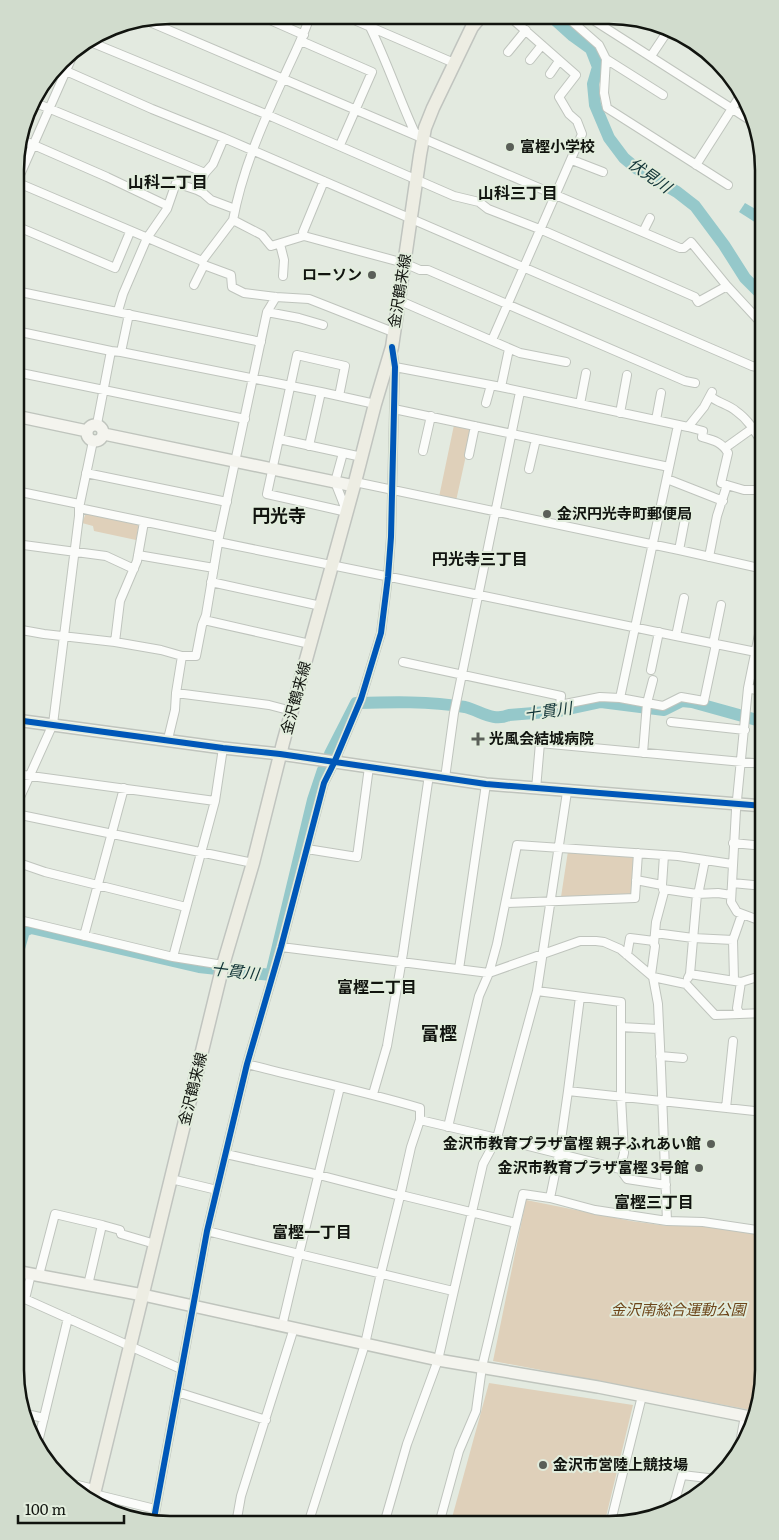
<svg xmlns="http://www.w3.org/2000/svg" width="779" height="1540" font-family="Literata,'Noto Sans JP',serif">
<rect width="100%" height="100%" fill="#e3eae0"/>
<path fill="#dfd0ba" d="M 764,234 L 764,279 L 758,273 L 759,267 L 757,245 Z
M 454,425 L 472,428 L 456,501 L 439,497 Z
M 86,513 L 139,524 L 136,540 L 94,531 L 93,526 L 82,523 Z
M 568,851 L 633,857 L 632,895 L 561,897 Z
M 526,1200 L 631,1221 L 668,1226 L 704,1226 L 764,1234 L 764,1380 L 756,1411 L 493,1361 Z
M 489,1383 L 633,1405 L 604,1525 L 450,1525 Z"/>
<path fill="#95c8ca" d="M 745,203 L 764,214 L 764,220 L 761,226 L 739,212 Z"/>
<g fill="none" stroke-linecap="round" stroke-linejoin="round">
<path stroke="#95c8ca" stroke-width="12" d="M 552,17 L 573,36 L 591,49 L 598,67 L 593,84 L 595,105 L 609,138 L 624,158 L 636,168 L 677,192 L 695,206 L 724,245 L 745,278 L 764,297
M 330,754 L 356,703 C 392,702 429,701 465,707 C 481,711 493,722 509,715 L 559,711 L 601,702 L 664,710 L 682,701 L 692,702 L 764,722
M 15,962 L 24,931 L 31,928 L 199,967 L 271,975 L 313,800 L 323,770"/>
<defs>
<path id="street" d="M 230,15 L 239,17 L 261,16 L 304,35
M 310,16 C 303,38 292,58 283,79 C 262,125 242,171 233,220 L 262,235 L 271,246 L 304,236 L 404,263 L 420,270 L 428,270 L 685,381 L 695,383
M 345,16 L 454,63
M 567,17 L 599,45 L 606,59 L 604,93 L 607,108 L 728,185
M 590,18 L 756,124
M 145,20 L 680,248 L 684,248 L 691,242 L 727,286
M 370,27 C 387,62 399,98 415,133 L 418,134
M 88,41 L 268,115 L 454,196 L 479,202 L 488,209 L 542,230 L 695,297 L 698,302 L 727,286 L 764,326
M 301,41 L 372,72 L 340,145
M 508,52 L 526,30
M 651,56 L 667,32
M 606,59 L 663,95
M 530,60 L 542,45
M 57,67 L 152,109 L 224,138 L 752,366 L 757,367 L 764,354
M 550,74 L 559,61
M 31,101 L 205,173
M 20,139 L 107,177 L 168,206
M 572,160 L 603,172
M 696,165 L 740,96
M 16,182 L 202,261 L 204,265 L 231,275 L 232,287 L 244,293 L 276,297 L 309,299 L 393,332
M 16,184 L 76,48
M 197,190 L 205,173 L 213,164 L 224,138
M 16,226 L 115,268 L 130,232
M 643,232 L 650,218
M 304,236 L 303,232 L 324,181
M 280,244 L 284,260 L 283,276
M 202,261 L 233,220
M 194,285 L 204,265
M 16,291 L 261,342
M 398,300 L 520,353 L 566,362
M 118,311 L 123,294 L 147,238 L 167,209 L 176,183 L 197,190 L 203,193 L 211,200 L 235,209
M 267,312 L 299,318 L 323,325
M 16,331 L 111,351
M 492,340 L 582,134 L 577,121 L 569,114 L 559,97 L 576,75 L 510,17
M 121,352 L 321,392
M 395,367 L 501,387 L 688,427 L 704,407 L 712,392
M 16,372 L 245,419
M 501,387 L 509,349
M 711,397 C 719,403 729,405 736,411 C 749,420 756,433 764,446
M 486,403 L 491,385
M 580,404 L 586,373
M 394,409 L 669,467
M 620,413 L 627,375
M 656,420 L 661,393
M 97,424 L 111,351 L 121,352 L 129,314
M 688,427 L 703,431 L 702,437 C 713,440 722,442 728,453 L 721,483 L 727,485 L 717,516 L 709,557
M 279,439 L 362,457
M 309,446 L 321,392 L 339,396
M 725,448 L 753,428
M 423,451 L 431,416
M 343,453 L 335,482 L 346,510
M 469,455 L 475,426
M 529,469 L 536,439
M 86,473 L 227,502
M 667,479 L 723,501
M 355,482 L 679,550 L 764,569
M 727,485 L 744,490 L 764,490
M 16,491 L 79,504
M 79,508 L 219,537
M 347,512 L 267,494 L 297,355 L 345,366 L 339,396 L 375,404
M 218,542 L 479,595 L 676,636 L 756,652
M 16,544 L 106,556 L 134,569
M 679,550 L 685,519
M 138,555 L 214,568
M 211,582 L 321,606
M 204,620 L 310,644
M 16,629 L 44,634 L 115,642 L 161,650 L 182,656 L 196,656 L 202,625 L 206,615 L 219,537 L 267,312 L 276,297
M 676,636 L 684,598
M 115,642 L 120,601 L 137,561 L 144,522
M 713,644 L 721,605
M 182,656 L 176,693 L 269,705 L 292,711
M 403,662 L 561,696 L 560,705 L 600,697 L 620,698
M 651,670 L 659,632
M 653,680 L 647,703 L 663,706 L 681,697 L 704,701 L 716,644
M 748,688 L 764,692
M 671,722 L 745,730
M 168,739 L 175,710 L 176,693
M 643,753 L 647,703 L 620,698 L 678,425
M 16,774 L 215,801
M 445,778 L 454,713 L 520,392
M 536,789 L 540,743 L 764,764
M 16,806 L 53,724 L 79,516 L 79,508 L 93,441
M 16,814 L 253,863
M 733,843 L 764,846
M 307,849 L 357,857 L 369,767
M 16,862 L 45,872 L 186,907
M 636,880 L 662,885
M 732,883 L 764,886
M 663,889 L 697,894 L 718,893 L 731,895
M 506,903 L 635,898 L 638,853
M 15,919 L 173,957 L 223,965
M 764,922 L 737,912 L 731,902 L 736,810 L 748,688 L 764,610
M 655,933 L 693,938 L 733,940 L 742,914
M 84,936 L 124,788
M 733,940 L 734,980
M 15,947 L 22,921
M 281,947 L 489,973 L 580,941 L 596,941 L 604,942 L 620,949 L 653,977 L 686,984 L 715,1015 L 764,1013
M 627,955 L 630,938 L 654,941
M 173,957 L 215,801 L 223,748
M 459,969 L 486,784
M 690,974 L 697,894 L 699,890 L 705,860
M 651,975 L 655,946 L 654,944 L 656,922 L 664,892 L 662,885 L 664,855
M 653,977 L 658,1004 L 661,1068 L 667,1221
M 688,978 L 690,974 L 741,982 L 764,975
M 537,991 L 621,1002 L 621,1097 L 624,1153 L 620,1169
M 739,1013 L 737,1008 L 741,982
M 621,1027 L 658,1029
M 660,1056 L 683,1058
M 568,1091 L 580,997
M 373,1094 L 387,1046 L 403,953 L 429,775
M 726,1108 L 733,1041
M 420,1120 L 497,1138 L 620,1169 L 627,1179 L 666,1185
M 448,1127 L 479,996 L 489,973 L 497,944 L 517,845 L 678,856 L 732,864
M 226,1154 L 319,1175 L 400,1196 L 411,1147 L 420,1120 L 420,1108 C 363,1091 305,1079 247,1064
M 171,1179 L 217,1190
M 401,1195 L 516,1223
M 550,1198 L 559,1154 L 568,1091 L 764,1112
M 207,1231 L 299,1254 L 340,1087
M 31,1274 L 25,1299 L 181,1369
M 39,1275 L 55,1214 L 102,1225
M 88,1285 L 102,1225 L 120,1230 L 121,1234 L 155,1244
M 282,1326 L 299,1254 L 453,1291
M 177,1392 L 266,1420
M 22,1413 L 44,1418
M 38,1442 L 68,1318
M 738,1454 L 745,1416
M 65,1482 L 90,1488 L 94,1494 L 155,1509
M 706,1489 L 708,1478 L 716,1479
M 671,1511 L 676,1497 L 682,1475 L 708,1478
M 153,1524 L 207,1231 L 247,1064 L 281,947 L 324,783 L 334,763 L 361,699 L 381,633 L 388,577 L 391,537 L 395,367 L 393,354
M 236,1524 L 241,1496 L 247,1477 L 294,1328
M 308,1524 L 365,1344 L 381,1273 L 400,1196
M 384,1524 L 407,1444 L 438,1360 L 483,1164 L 497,1138 L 537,991 L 567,792
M 439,1524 L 459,1451 L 476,1411 L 482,1367 L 523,1194 L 550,1198 L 595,1210 L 667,1221 L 703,1222 L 764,1231
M 610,1525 L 642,1396"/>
<path id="secondary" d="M 16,416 L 87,431
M87 433a8 8 0 1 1 16 0a8 8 0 1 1-16 0Z
M 104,434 L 354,486
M 16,720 L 223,748 L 280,754 L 486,784 L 764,806
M 15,1271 L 143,1295 L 438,1360 L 598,1387 L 755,1418"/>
<path id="primary" d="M 92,1502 L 223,965 L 253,863 L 283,743 L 355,482 L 375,404 L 392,347 L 420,155 L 425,128 L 433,108 L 472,27 L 480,17"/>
</defs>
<use href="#street" stroke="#bfc4bd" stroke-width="10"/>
<use href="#secondary" stroke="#bfc4bd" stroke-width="14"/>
<use href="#primary" stroke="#c0c4bf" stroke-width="15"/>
<use href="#street" stroke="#fbfcfa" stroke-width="8"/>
<use href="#secondary" stroke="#f4f4ee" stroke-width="11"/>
<use href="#primary" stroke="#edede3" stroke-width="12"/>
<defs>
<path id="cycleway" d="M 16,720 L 223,748 L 280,754 L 486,784 L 764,806
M 153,1524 L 207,1231 L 247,1064 L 281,947 L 324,783 L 334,763 L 361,699 L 381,633 L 388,577 L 391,537 L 395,367 L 392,347"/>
</defs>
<use href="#cycleway" stroke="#e2eddd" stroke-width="9"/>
<use href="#cycleway" stroke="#0057b8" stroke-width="6"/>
</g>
<g fill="#5a5f58" stroke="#e2eddd" stroke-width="2">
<circle cx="510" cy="147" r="5"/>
<circle cx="372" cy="275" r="5"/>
<circle cx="547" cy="514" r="5"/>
<path d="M475.5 731.5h5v5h5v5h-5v5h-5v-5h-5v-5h5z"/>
<circle cx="711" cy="1144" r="5"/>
<circle cx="699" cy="1168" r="5"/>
<circle cx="543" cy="1465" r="5"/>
</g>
<g text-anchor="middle" stroke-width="4" stroke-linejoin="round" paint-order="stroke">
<g font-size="15" font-weight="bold" fill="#11140f" stroke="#e2eddd" text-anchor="start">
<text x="520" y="152">富樫小学校</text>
<text x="362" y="280" text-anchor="end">ローソン</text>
<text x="557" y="519">金沢円光寺町郵便局</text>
<text x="489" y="744">光風会結城病院</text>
<text x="701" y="1149" text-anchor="end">金沢市教育プラザ富樫 親子ふれあい館</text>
<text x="689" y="1173" text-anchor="end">金沢市教育プラザ富樫 3号館</text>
<text x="553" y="1470">金沢市営陸上競技場</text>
</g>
<g font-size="15" fill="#11140f" stroke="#e2eddd">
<text transform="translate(400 291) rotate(-81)" y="5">金沢鶴来線</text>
<text transform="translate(296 698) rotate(-75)" y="5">金沢鶴来線</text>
<text transform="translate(193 1089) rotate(-76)" y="5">金沢鶴来線</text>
</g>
<g font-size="15" font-style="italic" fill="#6e461a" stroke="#e2eddd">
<text x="678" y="1315">金沢南総合運動公園</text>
</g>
<g font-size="16" font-style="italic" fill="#103336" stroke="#e2eddd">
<text transform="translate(650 175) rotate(35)" y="6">伏見川</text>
<text transform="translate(548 711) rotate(-8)" y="6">十貫川</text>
<text transform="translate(235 971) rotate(7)" y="6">十貫川</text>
</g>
<g font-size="16" font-weight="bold" fill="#11140f" stroke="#e2eddd">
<text x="168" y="188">山科二丁目</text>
<text x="518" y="199">山科三丁目</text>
<text x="480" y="565">円光寺三丁目</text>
<text x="377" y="993">富樫二丁目</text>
<text x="654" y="1208">富樫三丁目</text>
<text x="312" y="1238">富樫一丁目</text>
</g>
<g font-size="18" font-weight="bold" fill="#11140f" stroke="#e2eddd">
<text x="279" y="522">円光寺</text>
<text x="439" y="1040">富樫</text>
</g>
</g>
<path d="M0 0H779V1540H0ZM170 24H609A146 146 0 0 1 755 170V1370A146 146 0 0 1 609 1516H170A146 146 0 0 1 24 1370V170A146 146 0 0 1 170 24Z" fill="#d1dccd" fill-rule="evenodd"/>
<path fill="none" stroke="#11140f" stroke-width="2.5" d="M170 24H609A146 146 0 0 1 755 170V1370A146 146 0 0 1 609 1516H170A146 146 0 0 1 24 1370V170A146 146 0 0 1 170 24Z"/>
<path d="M18 1515v8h106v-8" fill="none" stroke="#11140f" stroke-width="2.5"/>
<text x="25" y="1515" font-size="15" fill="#11140f" stroke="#e2eddd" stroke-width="4" paint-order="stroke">100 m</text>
</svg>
